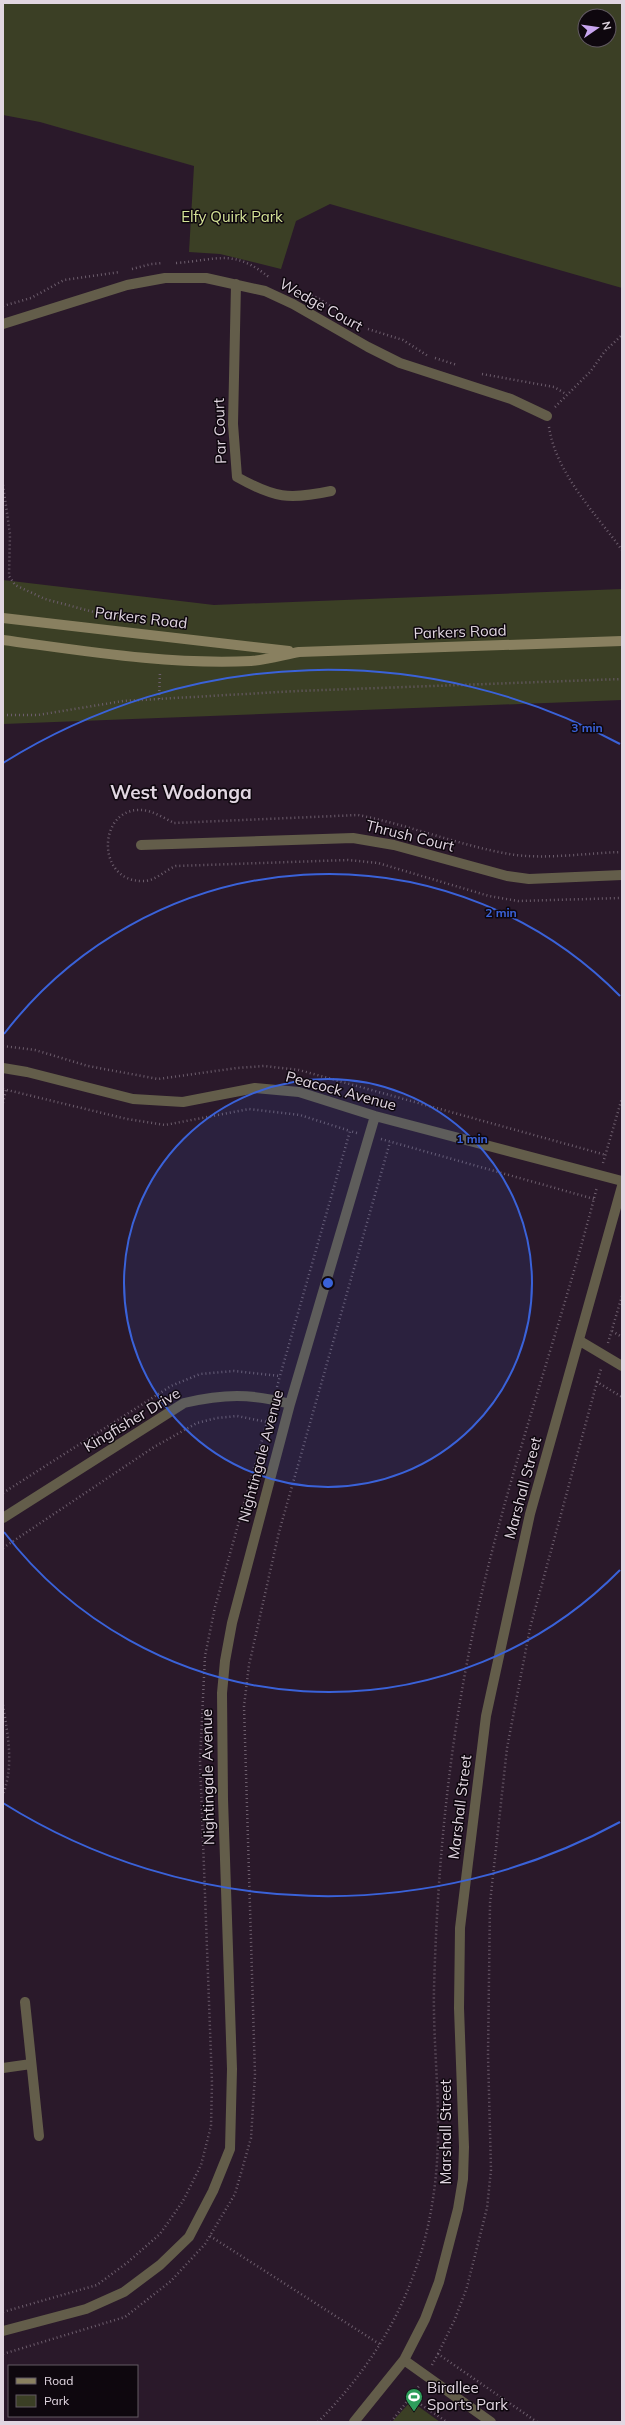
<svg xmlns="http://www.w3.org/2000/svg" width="625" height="2425" font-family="Mulish,sans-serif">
<rect width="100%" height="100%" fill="#2a192a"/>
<path fill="#3b3f25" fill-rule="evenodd" d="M 3,3 L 622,3 L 622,288 L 330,204 L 296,221 L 281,269 L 220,254 L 189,252 L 194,166 L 40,122 L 3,115 ZM 585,16 L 609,16 L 609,40 L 585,40 Z
M 3,580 L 214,605 L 622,589 L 622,700 L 3,724 Z
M 411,2401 L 440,2422 L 392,2422 Z"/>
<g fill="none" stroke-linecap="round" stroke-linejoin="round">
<path stroke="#6d5e6d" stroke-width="2.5" stroke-dasharray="1 3" stroke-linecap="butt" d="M 176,263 C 219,260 233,248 270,278
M 132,269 L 151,264 L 163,263
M 304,293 L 318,298 L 355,322
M 3,306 L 31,298 L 64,280 L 120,272
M 368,329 L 403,340 L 428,356
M 435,358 L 457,365
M 482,374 L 554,387 L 566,394
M 555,407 L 590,372 L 605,351 L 622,335
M 549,427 C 556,473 595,513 622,550
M 3,485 L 10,534 L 9,576 L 15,585 L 45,599 L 101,614
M 106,615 L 144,617 L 148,621
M 159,699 L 160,672
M 3,715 L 38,715 L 123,701 L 297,691 L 622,679
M 622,852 C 587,853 544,860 509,854 C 458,845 409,825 358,815 L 174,823 C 166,819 156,813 148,811 C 98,800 93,882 143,881 C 156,881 165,870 176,866 L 348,860 L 378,863 L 489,896 L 518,901 L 622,898
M 3,1046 L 35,1050 L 88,1066 L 158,1079 L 237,1068 L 264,1066 L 299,1070 L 606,1155
M 3,1089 L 127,1119 L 165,1125 L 249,1109 L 300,1115 L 350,1131
M 3,1103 L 6,1090
M 381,1139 L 594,1199
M 603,1163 L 622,1098
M 612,1331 L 622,1337
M 608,1343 L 622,1296
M 597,1382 L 601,1369
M 277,1387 L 280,1376
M 3,1493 L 171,1386 L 200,1374 L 234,1371 L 280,1376 L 350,1131 L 357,1133
M 3,1548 L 154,1447 L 197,1423 L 217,1418 L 237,1416 L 267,1422 L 270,1413
M 3,1705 C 8,1737 14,1764 3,1795
M 210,2236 L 381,2345
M 3,2312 L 97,2285 L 128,2262 L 160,2234 L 183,2201 L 201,2165 L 211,2126 L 212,2083 L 200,1760 L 205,1656 L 215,1607 L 267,1422
M 3,2354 L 125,2317 L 171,2281 L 205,2244 L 235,2194 L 251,2138 L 255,2075 L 244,1706 L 249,1665 L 279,1532 L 390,1142
M 438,2354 L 455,2319 L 467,2287 L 487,2208 L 491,2170 L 488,2055 L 490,1903 L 507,1748 L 530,1628 L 597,1382 L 622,1397
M 432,2365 L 438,2354 L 537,2422
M 411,2398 L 447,2422
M 318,2422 C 397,2342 436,2250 438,2138 C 439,2088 433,2039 434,1989 C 437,1881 446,1774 466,1668 C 496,1504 556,1347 597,1187
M 391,2422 L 419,2386"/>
<path stroke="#635d4a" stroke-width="10" d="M 236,284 L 233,424 L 237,477 C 274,498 289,500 331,491
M 3,324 L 127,285 L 165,278 L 206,278 L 265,291 L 293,304 L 368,347 L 400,363 L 511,399 L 547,416
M 141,845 L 353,838 L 394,845 L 507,876 L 529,879 L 622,875
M 3,1068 L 27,1072 L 133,1099 L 183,1102 L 255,1088 L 299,1092 L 375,1116 L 622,1181
M 3,1518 L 184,1403 C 223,1394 251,1393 290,1404
M 25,2002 L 39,2136
M 3,2068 L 31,2064
M 3,2331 L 86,2309 L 124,2292 L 160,2265 L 189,2237 L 213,2191 L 230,2149 L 232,2069 L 223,1799 L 222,1693 L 225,1661 L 232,1623 L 290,1404 L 375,1116"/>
<path stroke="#635d4a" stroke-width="10" d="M 580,1341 L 622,1366
M 404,2360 L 491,2422
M 354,2422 L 404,2360 L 425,2319 L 439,2282 L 458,2209 L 463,2179 L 464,2147 L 459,2008 L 460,1928 L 486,1716 L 530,1514 L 622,1186"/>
<path stroke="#898060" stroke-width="10" d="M 3,618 L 289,651
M 3,640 C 85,651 168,665 251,661 C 267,660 283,655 299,652 L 622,641"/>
</g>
<circle cx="328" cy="1283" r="204" fill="#3a62d9" fill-opacity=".12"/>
<g fill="none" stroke="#3a62d9" stroke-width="2">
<circle cx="328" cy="1283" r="204"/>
<path d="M620 1570A409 409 0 0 1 4 1532M4 1034A409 409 0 0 1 620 996"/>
<path d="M620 1822A613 613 0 0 1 3 1803M3 763A613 613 0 0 1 620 744"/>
</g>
<defs>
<symbol id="stadium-pin" viewBox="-11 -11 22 30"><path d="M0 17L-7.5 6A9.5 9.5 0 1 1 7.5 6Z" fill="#2e9e5b" stroke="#0e070e"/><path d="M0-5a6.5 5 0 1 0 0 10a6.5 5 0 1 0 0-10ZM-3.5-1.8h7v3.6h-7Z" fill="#fff"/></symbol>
</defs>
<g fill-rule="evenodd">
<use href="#stadium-pin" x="404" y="2387" width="20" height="27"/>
</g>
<g text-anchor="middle" stroke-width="3" stroke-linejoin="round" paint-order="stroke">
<g font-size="15" fill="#d5e397" stroke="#0e070e">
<text x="232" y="222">Elfy Quirk Park</text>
</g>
<g font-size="15" fill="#e1d6e1" stroke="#0e070e">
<text transform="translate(321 305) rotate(29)" y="5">Wedge Court</text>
<text transform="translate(220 431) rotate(-92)" y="5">Par Court</text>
<text transform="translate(141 618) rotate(7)" y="5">Parkers Road</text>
<text transform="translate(460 632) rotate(-2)" y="5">Parkers Road</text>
<text transform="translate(410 836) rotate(14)" y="5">Thrush Court</text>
<text transform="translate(341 1091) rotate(15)" y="5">Peacock Avenue</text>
<text transform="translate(132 1420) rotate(-31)" y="5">Kingfisher Drive</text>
<text transform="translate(261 1456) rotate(-75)" y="5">Nightingale Avenue</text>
<text transform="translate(523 1488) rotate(-75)" y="5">Marshall Street</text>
<text transform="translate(208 1777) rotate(-91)" y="5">Nightingale Avenue</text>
<text transform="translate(460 1807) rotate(-83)" y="5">Marshall Street</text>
<text transform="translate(446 2132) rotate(-90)" y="5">Marshall Street</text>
</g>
<g font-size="15" fill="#e1d6e1" stroke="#0e070e" text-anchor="start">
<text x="427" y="2393">Birallee<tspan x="427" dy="17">Sports Park</tspan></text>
</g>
<g font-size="19" font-weight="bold" fill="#e1d6e1" stroke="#0e070e">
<text x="181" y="799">West Wodonga</text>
</g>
</g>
<circle cx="328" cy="1283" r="6" fill="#3a62d9" stroke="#0e070e" stroke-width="2"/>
<g font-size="12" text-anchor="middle" font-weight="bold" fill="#3a62d9" stroke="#0e070e" stroke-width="3" stroke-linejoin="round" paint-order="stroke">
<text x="587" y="732">3 min</text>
<text x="501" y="917">2 min</text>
<text x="472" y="1143">1 min</text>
</g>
<rect width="625" height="2425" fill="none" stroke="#e1d6e1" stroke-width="8"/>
<rect x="8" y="2365" width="130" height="52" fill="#0e070e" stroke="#625a62"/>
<rect x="16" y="2378" width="20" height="6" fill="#898060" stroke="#625a62"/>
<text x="44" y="2385" font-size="12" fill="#e1d6e1">Road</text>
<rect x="16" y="2395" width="20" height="12" fill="#3b3f25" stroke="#625a62"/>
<text x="44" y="2405" font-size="12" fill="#e1d6e1">Park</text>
<g transform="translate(597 28) rotate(77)"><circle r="19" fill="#0e070e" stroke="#625a62"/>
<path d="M0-3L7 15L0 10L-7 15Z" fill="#c8a5ef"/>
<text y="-6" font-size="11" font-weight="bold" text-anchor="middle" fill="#e1d6e1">N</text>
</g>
</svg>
